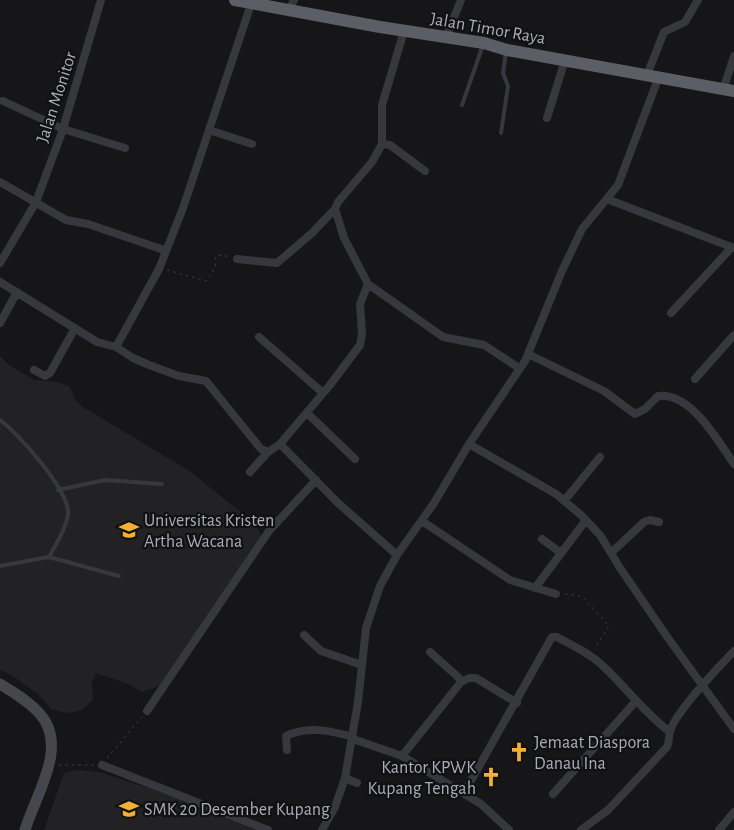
<svg xmlns="http://www.w3.org/2000/svg" width="734" height="830" font-family="'Alegreya Sans',sans-serif">
<rect width="100%" height="100%" fill="#161618"/>
<path fill="#222225" d="M 0,356 L 9,365 L 34,380 L 58,382 L 70,387 L 76,401 L 83,407 L 191,472 L 255,524 L 262,536 L 163,685 L 142,692 L 128,684 L 96,673 L 92,682 L 93,699 L 82,710 L 69,713 L 52,710 L 38,694 L 13,676 L 0,670 Z
M 76,770 L 99,772 L 173,796 L 258,830 L 44,830 L 64,773 Z"/>
<g fill="none" stroke-linecap="round" stroke-linejoin="round">
<path stroke="#3d3f44" stroke-width="1" stroke-dasharray="2.5 4" stroke-linecap="butt" d="M 167,270 L 207,281 L 215,267 L 216,256 L 222,255 L 230,257
M 565,594 L 582,596 L 609,626 L 595,648
M 107,758 L 142,717
M 59,765 L 95,765"/>
<path stroke="#37383d" stroke-width="4" d="M 462,105 L 483,45
M 501,133 L 508,86 L 503,73 L 506,52
M 0,420 C 18,433 71,492 68,515 C 66,529 56,544 49,557
M 58,490 L 105,480 L 162,484
M 0,566 L 49,557 L 119,576"/>
<path stroke="#37383d" stroke-width="8" d="M 289,10 L 294,0
M 404,31 L 382,105 L 382,144 L 372,162 L 338,202 L 335,209 L 344,238 L 368,284 L 443,337 L 484,345 L 519,368
M 446,37 L 461,0
M 647,75 L 664,32 L 685,22 L 698,0
M 723,90 L 734,56
M 3,101 L 63,129 L 125,148
M 547,118 L 565,60
M 209,130 L 252,144
M 382,144 L 390,145 L 425,171
M 0,182 L 66,220 L 88,224 L 164,250
M 607,199 L 734,248
M 237,259 L 277,263 L 312,233 L 335,209
M 0,263 L 36,202 L 62,132 L 101,0
M 0,282 L 97,342 L 116,347 L 133,358 L 149,365 L 179,376 L 206,381 L 261,449 L 268,452 L 280,444
M 368,284 L 360,304 L 362,334 L 360,345 L 330,385 L 280,444 L 338,503 L 397,555
M 671,313 L 732,247
M 0,323 L 17,292
M 259,337 L 323,393
M 116,347 L 159,269 L 183,208 L 251,4
M 528,354 L 604,391 L 635,414 L 645,409 L 658,396 C 691,392 718,441 734,464
M 34,370 L 45,376 L 50,373 L 75,328
M 695,379 L 734,335
M 307,413 L 355,459
M 469,444 L 556,494 L 581,515 L 600,535 L 620,568 L 668,638 L 734,729
M 250,472 L 268,452
M 564,501 L 600,457
M 422,521 L 510,580 L 556,594
M 542,539 L 561,553
M 611,553 L 644,522 L 650,520 L 659,522
M 535,588 L 586,520
M 304,635 L 321,651 L 362,665
M 461,682 L 469,678 L 476,678 L 517,703
M 147,711 L 269,531 L 316,480
M 353,739 L 402,756 L 461,682 L 458,677 L 430,652
M 287,750 L 286,736 C 308,725 331,731 353,737
M 402,756 L 481,804 L 509,830
M 102,765 L 268,830
M 357,783 L 345,778 L 358,702 L 366,628 L 380,586 L 397,555 L 434,503 L 469,444 L 525,361 L 562,271 L 582,229 L 618,185 L 658,79
M 464,793 L 552,637 L 557,637 C 573,646 590,653 603,666 C 626,687 644,713 670,732
M 553,794 L 636,701
M 322,830 L 335,807 L 345,778
M 581,830 L 608,810 L 667,747 C 670,741 668,738 670,732 C 673,715 720,665 734,651
M 719,830 L 734,812"/>
<path stroke="#45474d" stroke-width="11" d="M 0,684 C 14,693 29,701 40,714 C 69,747 35,796 25,830"/>
<path stroke="#5b5e65" stroke-width="12" d="M 235,0 L 380,27 L 484,43 L 507,50 L 734,91"/>
</g>
<defs>
<symbol id="university-bare" viewBox="-9 -9 18 18"><path d="M0-5L7-2L0 1L-7-2ZM-4 1L0 2.5L4 1V4Q0 6-4 4Z" fill="#f2b134" stroke="#111113" stroke-width="2.5" paint-order="stroke"/></symbol>
<symbol id="church-bare" viewBox="-9 -9 18 18"><path d="M-1.2-6h2.4v3.5h3.3v2.4h-3.3V6h-2.4V-.1h-3.3v-2.4h3.3Z" fill="#f2b134" stroke="#111113" stroke-width="2.5" paint-order="stroke"/></symbol>
<symbol id="school-bare" viewBox="-9 -9 18 18"><path d="M0-5L7-2L0 1L-7-2ZM-4 1L0 2.5L4 1V4Q0 6-4 4Z" fill="#f2b134" stroke="#111113" stroke-width="2.5" paint-order="stroke"/></symbol>
</defs>
<g fill-rule="evenodd">
<use href="#university-bare" x="115" y="516" width="28" height="28"/>
<use href="#church-bare" x="505" y="738" width="28" height="28"/>
<use href="#church-bare" x="477" y="763" width="28" height="28"/>
<use href="#school-bare" x="115" y="795" width="28" height="28"/>
</g>
<g text-anchor="middle" stroke-width="4.5" stroke-linejoin="round" paint-order="stroke">
<g font-size="18" fill="#a8adb8" stroke="#111113">
<text transform="translate(488 28) rotate(10)" y="6">Jalan Timor Raya</text>
<text transform="translate(56 97) rotate(-72)" y="6">Jalan Monitor</text>
</g>
<g font-size="18" fill="#a8adb8" stroke="#111113" text-anchor="start">
<text x="144" y="526">Universitas Kristen<tspan x="144" dy="21">Artha Wacana</tspan></text>
<text x="534" y="748">Jemaat Diaspora<tspan x="534" dy="21">Danau Ina</tspan></text>
<text x="476" y="773" text-anchor="end">Kantor KPWK<tspan x="476" dy="21">Kupang Tengah</tspan></text>
<text x="144" y="815">SMK 20 Desember Kupang</text>
</g>
</g>
</svg>
